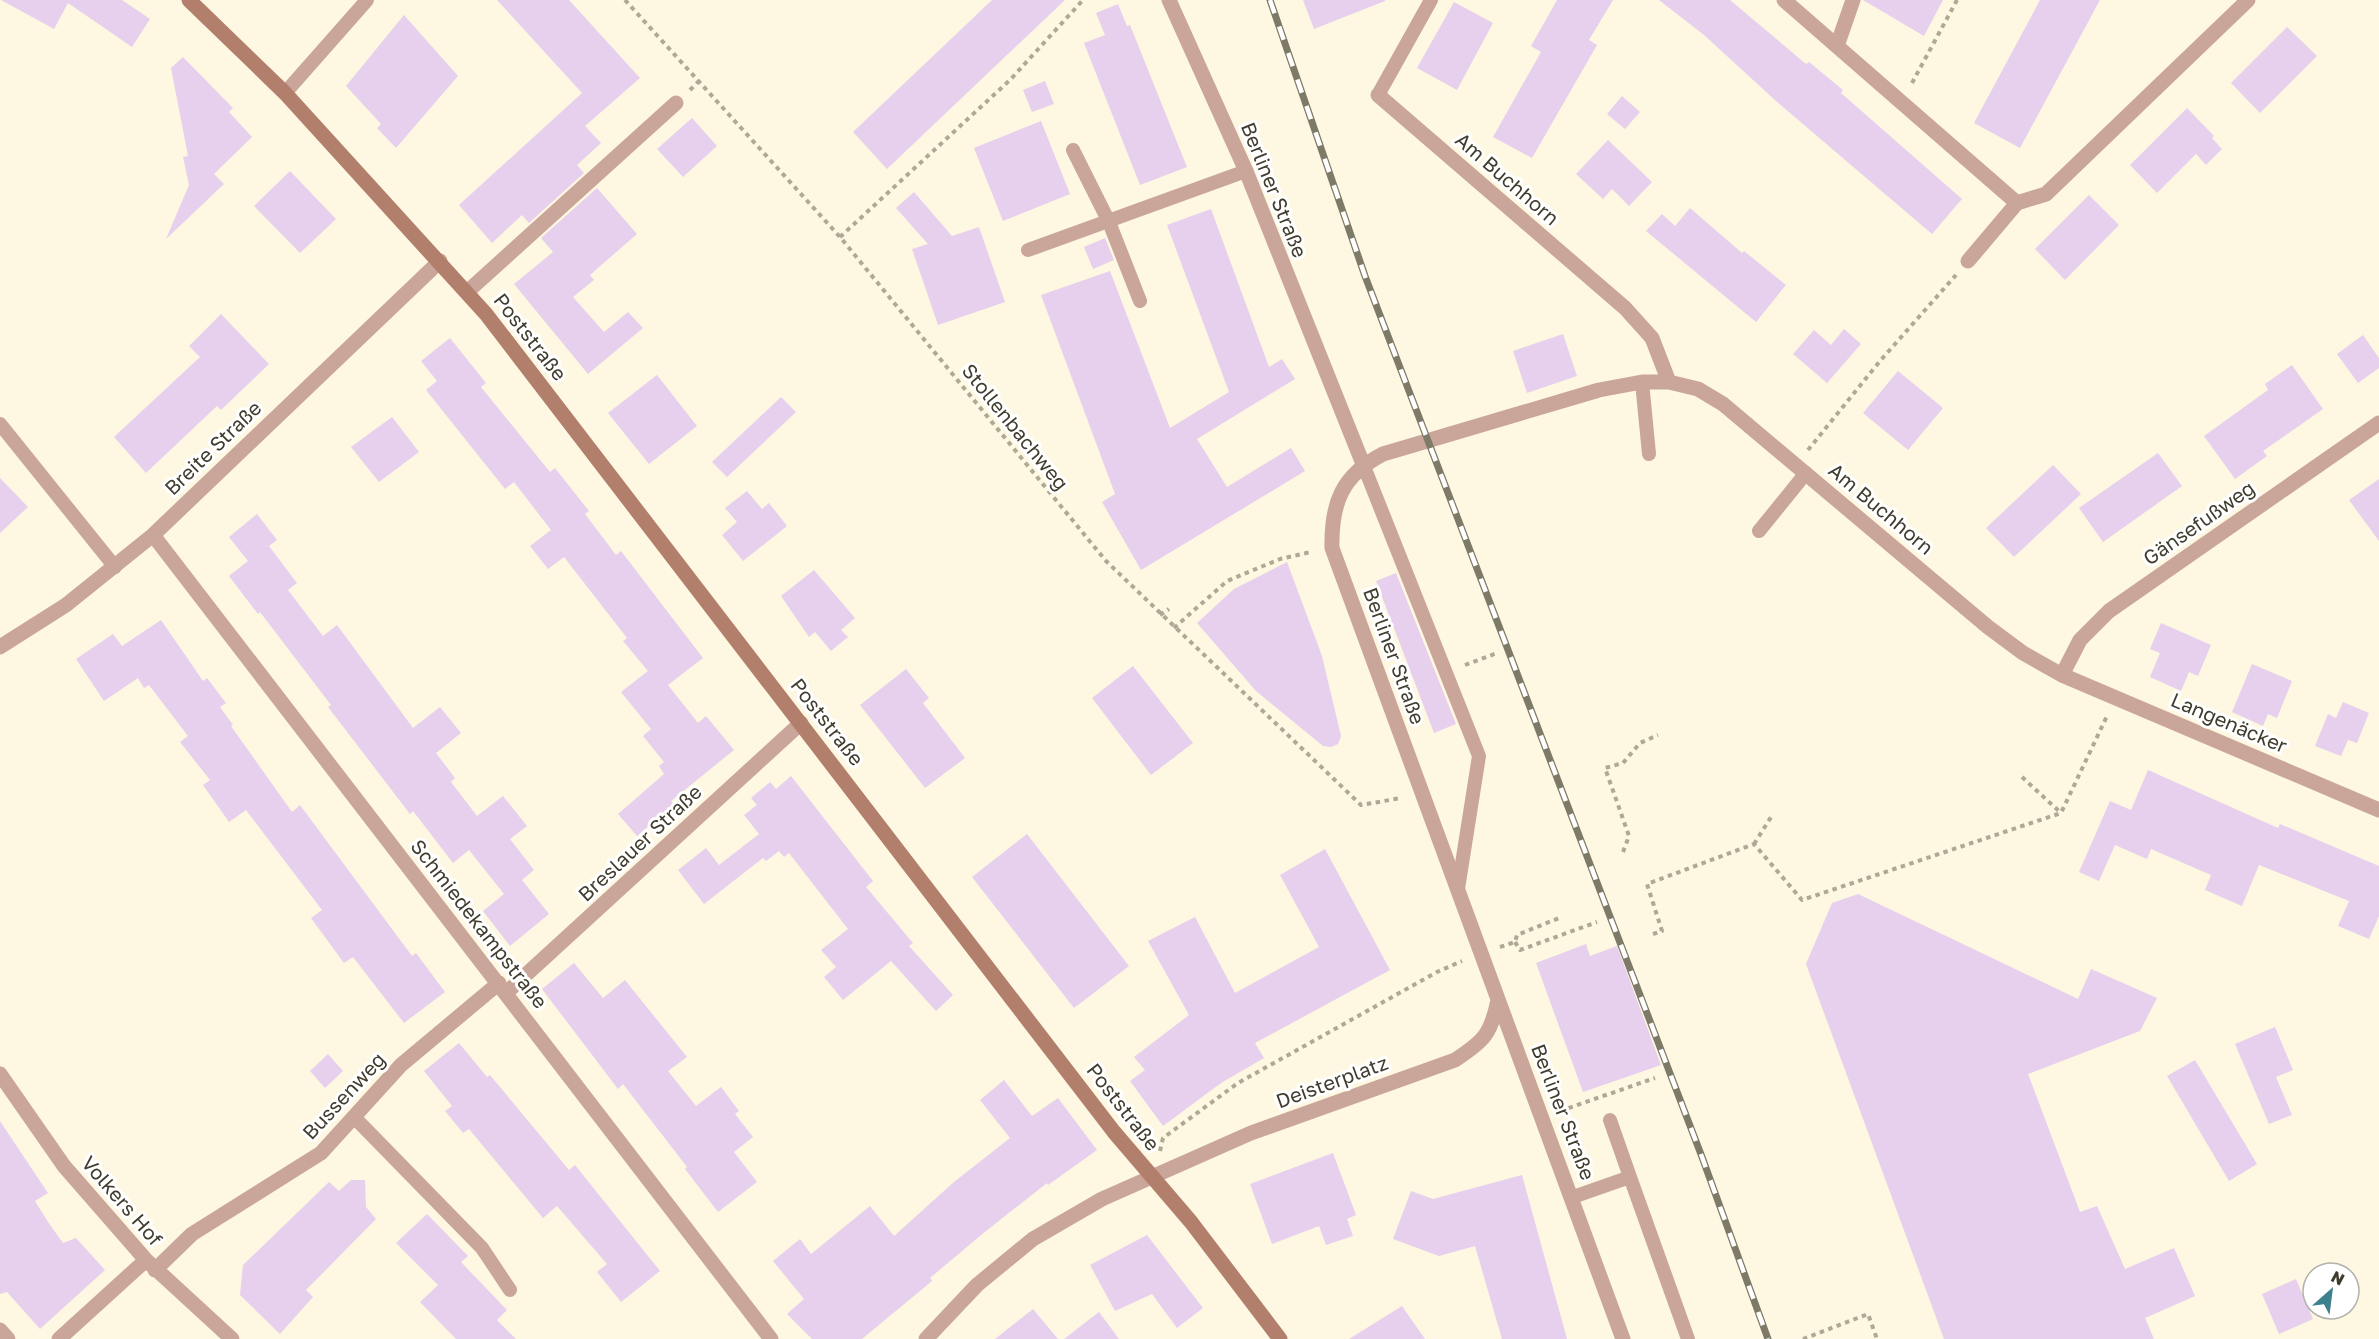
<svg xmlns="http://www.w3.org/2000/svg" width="2379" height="1339" font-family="'Golos Text',sans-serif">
<rect width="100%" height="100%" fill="#fef7e1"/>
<path fill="#e7cfee" d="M 1,0 L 122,0 L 150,19 L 132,47 L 68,3 L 54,29 Z
M 497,0 L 569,0 L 640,78 L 585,126 L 601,143 L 577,165 L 584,173 L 529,223 L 522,215 L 492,243 L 459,205 L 582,93 Z
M 992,0 L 1065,0 L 887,169 L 853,132 Z
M 1303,0 L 1385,0 L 1385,1 L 1314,29 Z
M 1557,0 L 1613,0 L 1589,40 L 1597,45 L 1532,158 L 1493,137 L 1541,52 L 1531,46 Z
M 1659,0 L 1730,0 L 1806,64 L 1809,62 L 1843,90 L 1841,93 L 1962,199 L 1932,234 L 1776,101 L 1704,35 Z
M 1863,0 L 1943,0 L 1924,36 Z
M 2040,0 L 2100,0 L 2020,148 L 1974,123 Z
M 1454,2 L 1493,23 L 1457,90 L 1417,68 Z
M 1118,4 L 1127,26 L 1130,25 L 1187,167 L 1140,185 L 1084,43 L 1105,35 L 1096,13 Z
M 404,15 L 458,76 L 396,148 L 377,128 L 381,124 L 346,86 Z
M 2287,27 L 2317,56 L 2260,113 L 2231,83 Z
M 183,57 L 233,108 L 229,112 L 252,137 L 214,174 L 224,184 L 166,239 L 189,185 L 183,157 L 188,156 L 171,68 Z
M 1045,81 L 1054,104 L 1032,112 L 1023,90 Z
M 1622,96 L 1640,112 L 1625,129 L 1607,114 Z
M 2187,108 L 2214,136 L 2212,138 L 2222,149 L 2206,165 L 2196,154 L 2157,193 L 2130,165 Z
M 692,118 L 717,146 L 683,177 L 657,149 Z
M 1041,121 L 1070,194 L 1003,221 L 974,148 Z
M 1608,140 L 1652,182 L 1629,206 L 1612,189 L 1603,199 L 1576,174 Z
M 290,171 L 336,219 L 300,253 L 254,206 Z
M 597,188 L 637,234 L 590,275 L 594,280 L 573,297 L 604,332 L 628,312 L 643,328 L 588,374 L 514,284 L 553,252 L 541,238 Z
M 914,192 L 952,236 L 979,227 L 1005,302 L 938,325 L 912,249 L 928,244 L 896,208 Z
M 2089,195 L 2119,225 L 2065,280 L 2035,249 Z
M 1690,208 L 1742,253 L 1744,251 L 1786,285 L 1756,322 L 1646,231 L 1662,214 L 1675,226 Z
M 1211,209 L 1269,367 L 1282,359 L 1295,379 L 1197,439 L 1227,487 L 1291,448 L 1305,471 L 1141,570 L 1102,502 L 1115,494 L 1041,295 L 1110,271 L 1170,428 L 1229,392 L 1167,225 Z
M 1105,238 L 1114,260 L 1093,269 L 1084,247 Z
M 221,314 L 269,364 L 221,410 L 217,406 L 146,473 L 114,437 L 200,357 L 189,346 Z
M 1844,329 L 1861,344 L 1827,383 L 1793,354 L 1814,330 L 1831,345 Z
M 1563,334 L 1577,376 L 1527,393 L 1513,351 Z
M 2363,335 L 2379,358 L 2379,368 L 2358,383 L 2337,354 Z
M 450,338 L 486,383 L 481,387 L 550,472 L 555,468 L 589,511 L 585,514 L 616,555 L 621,551 L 703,658 L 668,685 L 698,723 L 706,716 L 734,750 L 671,801 L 674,804 L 637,836 L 618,814 L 664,774 L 659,766 L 664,762 L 643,736 L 651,729 L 621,692 L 648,671 L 623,641 L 627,638 L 564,557 L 548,569 L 530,546 L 551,530 L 514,482 L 505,489 L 426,390 L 437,381 L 421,361 Z
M 2292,365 L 2323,409 L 2263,451 L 2267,456 L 2235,479 L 2204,436 L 2268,390 L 2265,384 Z
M 1898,371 L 1943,408 L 1908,450 L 1863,413 Z
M 657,375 L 697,426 L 649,464 L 608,413 Z
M 781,397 L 796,412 L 727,477 L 712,462 Z
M 392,417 L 419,452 L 379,482 L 351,447 Z
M 2158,453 L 2182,486 L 2103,542 L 2079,508 Z
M 2053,465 L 2081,494 L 2014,557 L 1986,528 Z
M 0,478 L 28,507 L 0,533 Z
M 2379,479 L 2379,541 L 2349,500 Z
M 747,491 L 762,509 L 769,503 L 787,526 L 743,561 L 722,535 L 737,522 L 725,508 Z
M 257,514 L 277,540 L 269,546 L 297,583 L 288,590 L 323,636 L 337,625 L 413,728 L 440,707 L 461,733 L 436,753 L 455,778 L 451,782 L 477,816 L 503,796 L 527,826 L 510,839 L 534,870 L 522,880 L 549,914 L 510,946 L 483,911 L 504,894 L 469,850 L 453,863 L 413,811 L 410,814 L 328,707 L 331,705 L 260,612 L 258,614 L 229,576 L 248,561 L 229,537 Z
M 1287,562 L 1322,656 L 1341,736 L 1338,744 L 1331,747 L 1323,746 L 1256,691 L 1197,623 L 1234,589 Z
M 814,570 L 855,618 L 841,630 L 848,637 L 831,651 L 815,632 L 809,637 L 781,596 Z
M 1396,573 L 1456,724 L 1434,733 L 1376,581 Z
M 161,620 L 203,681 L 207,678 L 226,703 L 220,707 L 233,725 L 231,726 L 292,812 L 300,805 L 412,956 L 416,953 L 445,992 L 404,1023 L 353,957 L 344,963 L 311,918 L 322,910 L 246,810 L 229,822 L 203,785 L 210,780 L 180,742 L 188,736 L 149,685 L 144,688 L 138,678 L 104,701 L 76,659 L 113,634 L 122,646 Z
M 2161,623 L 2211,645 L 2198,676 L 2189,672 L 2181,691 L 2150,677 L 2160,653 L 2150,649 Z
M 2252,664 L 2292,681 L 2277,718 L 2268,714 L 2263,726 L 2232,712 Z
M 1133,666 L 1193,743 L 1151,775 L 1092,698 Z
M 906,669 L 929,698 L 923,703 L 965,758 L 925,788 L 860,705 Z
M 2343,702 L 2369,713 L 2357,743 L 2348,740 L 2341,756 L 2315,746 L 2328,714 L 2336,718 Z
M 2148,770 L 2278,828 L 2280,824 L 2379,866 L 2379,916 L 2369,939 L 2338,926 L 2349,901 L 2259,865 L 2242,906 L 2205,890 L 2211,875 L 2151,849 L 2147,859 L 2115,845 L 2099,881 L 2079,872 L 2110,801 L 2131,810 Z
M 791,776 L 873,881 L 866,887 L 913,943 L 909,946 L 953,995 L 936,1011 L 891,961 L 843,1000 L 824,977 L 836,967 L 821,950 L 848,929 L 789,853 L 784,857 L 779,851 L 766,861 L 763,858 L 704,904 L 678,870 L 706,848 L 719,865 L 759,834 L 744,815 L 757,805 L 751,798 L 770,782 L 776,789 Z
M 1027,834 L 1129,966 L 1074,1008 L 972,877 Z
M 1325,849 L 1390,970 L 1255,1043 L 1264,1058 L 1221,1083 L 1163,1126 L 1130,1081 L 1145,1070 L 1134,1057 L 1189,1015 L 1148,941 L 1195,917 L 1235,993 L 1319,947 L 1280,875 Z
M 1858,894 L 2078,999 L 2091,969 L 2157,998 L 2140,1031 L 2028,1074 L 2080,1212 L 2097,1206 L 2125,1269 L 2174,1248 L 2195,1296 L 2145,1318 L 2154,1339 L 1944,1339 L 1806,964 L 1832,903 Z
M 1586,944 L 1590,956 L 1617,946 L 1661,1065 L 1583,1092 L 1536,963 Z
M 574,963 L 603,998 L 625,980 L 687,1057 L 668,1071 L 696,1106 L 721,1087 L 739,1111 L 735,1114 L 753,1137 L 734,1152 L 757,1182 L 718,1212 L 685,1169 L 687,1167 L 623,1084 L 618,1089 L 542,989 Z
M 2275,1027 L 2293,1070 L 2276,1077 L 2292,1115 L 2269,1124 L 2235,1044 Z
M 459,1043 L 487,1077 L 490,1075 L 569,1170 L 575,1165 L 660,1271 L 621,1302 L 597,1272 L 607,1264 L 557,1206 L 543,1218 L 469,1129 L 463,1133 L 445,1111 L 452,1106 L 424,1071 Z
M 328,1054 L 343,1071 L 325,1088 L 310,1071 Z
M 2195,1060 L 2257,1164 L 2229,1181 L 2167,1076 Z
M 1004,1080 L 1032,1116 L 1058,1098 L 1097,1150 L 1048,1185 L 1047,1183 L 986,1231 L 930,1278 L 932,1281 L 862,1339 L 812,1339 L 787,1314 L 804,1299 L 773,1261 L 800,1239 L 811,1254 L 870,1206 L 894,1236 L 954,1182 L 1010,1138 L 980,1100 Z
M 0,1121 L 48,1193 L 35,1201 L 48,1222 L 63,1243 L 76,1238 L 105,1270 L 40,1329 L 7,1292 L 0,1294 Z
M 1333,1153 L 1356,1215 L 1347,1219 L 1353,1236 L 1326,1245 L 1319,1226 L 1272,1244 L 1250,1184 Z
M 1522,1175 L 1567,1339 L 1502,1339 L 1475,1246 L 1439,1256 L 1393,1239 L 1411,1191 L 1433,1199 Z
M 351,1180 L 365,1180 L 366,1207 L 376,1219 L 306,1290 L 313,1297 L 280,1334 L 240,1295 L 243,1265 L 329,1182 L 339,1191 Z
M 427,1214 L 468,1256 L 461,1262 L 507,1310 L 497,1320 L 516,1339 L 456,1339 L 420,1302 L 438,1285 L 396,1243 Z
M 1147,1235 L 1203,1308 L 1177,1328 L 1152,1294 L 1115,1311 L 1090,1265 Z
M 2296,1279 L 2313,1319 L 2279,1334 L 2262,1294 Z
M 1402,1306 L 1425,1339 L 1349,1339 Z
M 1033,1309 L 1058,1339 L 995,1339 Z
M 1099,1312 L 1119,1339 L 1064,1339 Z"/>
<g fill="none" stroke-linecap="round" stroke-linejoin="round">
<path stroke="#aea995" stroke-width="4" stroke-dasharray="4.5 4.5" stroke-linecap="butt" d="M 625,0 L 840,237 L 1106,561 L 1361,805 L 1401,798
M 1912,83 L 1957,0
M 690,90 L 700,80
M 840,237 L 1010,80 L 1083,0
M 1808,450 L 1880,361 L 1956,275
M 1160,615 L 1169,609
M 1174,628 L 1227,581 L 1280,559 L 1311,552
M 1465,665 L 1497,653
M 2022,777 L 2061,813
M 1754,844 L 1773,814
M 1623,852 L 1629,836 L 1605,768 L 1623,763 L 1640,743 L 1658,735
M 1653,934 L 1662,931 L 1647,884 L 1754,844 L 1802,900 L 2061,813 L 2107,716
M 1515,942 L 1520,950 L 1597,922
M 1500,947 L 1515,942 L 1517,935 L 1559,918
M 1560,1111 L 1655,1078
M 1160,1151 L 1163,1138 L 1238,1083 L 1437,972 L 1462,961
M 1803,1339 L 1868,1314 L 1877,1339"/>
<path stroke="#caa69a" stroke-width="14" d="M 285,93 L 367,0
M 1378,95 L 1431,0
M 1073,150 L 1109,222 L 1140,301
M 1028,250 L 1246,171
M 1642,382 L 1649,454
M 0,424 L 115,567
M 1363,464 L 1479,756 L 1458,889
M 1759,531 L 1806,473
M 354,1117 L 482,1248 L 510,1290
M 1610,1120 L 1630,1177
M 1573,1197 L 1630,1177 L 1688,1339"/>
<path stroke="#caa69a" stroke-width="15" d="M 1169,0 L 1246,171 L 1363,464
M 1784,0 L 2017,203 L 1968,261
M 1837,46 L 1853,0
M 1378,95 L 1625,308 L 1652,338 L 1669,382
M 2017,203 L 2046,194 L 2248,0
M 467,292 L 676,103
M 153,535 L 771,1339
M 0,647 L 66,605 L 153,535 L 440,261
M 2062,675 L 2080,640 L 2109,611 L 2379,423
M 506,993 L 801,723
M 0,1074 L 64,1166 L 146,1260 L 232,1339
M 155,1270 L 192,1234 L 321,1153 L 401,1065 L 499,983
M 0,1330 L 8,1339
M 59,1339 L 146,1260
M 926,1339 L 977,1285 L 1033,1239 L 1102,1199 L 1251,1133 L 1455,1060 C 1484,1041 1491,1034 1498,1000
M 1623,1339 L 1332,548 C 1331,503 1342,475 1383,454 L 1599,390 L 1642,382 L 1669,382 L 1698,389 L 1723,404 L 1988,627 L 2023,653 L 2062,675 L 2379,810"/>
<path stroke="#b27f6d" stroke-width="15" d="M 189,0 L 285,93 L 486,314 L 1114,1132 L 1191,1222 L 1280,1339"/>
<defs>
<path id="rail" d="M 1270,0 L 1365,276 L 1702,1157 L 1768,1339"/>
</defs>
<use href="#rail" stroke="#7e7a68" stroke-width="7"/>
<use href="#rail" stroke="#fff" stroke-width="4.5" stroke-dasharray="14" stroke-linecap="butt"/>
</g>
<g text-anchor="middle" stroke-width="6" stroke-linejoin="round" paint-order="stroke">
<g font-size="20" fill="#413d2e" stroke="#fff">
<text transform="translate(1507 179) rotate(41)" y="7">Am Buchhorn</text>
<text transform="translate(1274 190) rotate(68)" y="7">Berliner Straße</text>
<text transform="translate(530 337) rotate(52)" y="7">Poststraße</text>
<text transform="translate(1015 427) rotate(51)" y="7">Stollenbachweg</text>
<text transform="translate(213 448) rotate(-44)" y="7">Breite Straße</text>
<text transform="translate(1881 509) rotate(40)" y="7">Am Buchhorn</text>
<text transform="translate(2199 523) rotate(-35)" y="7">Gänsefußweg</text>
<text transform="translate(1394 656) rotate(70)" y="7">Berliner Straße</text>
<text transform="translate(827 722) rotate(52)" y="7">Poststraße</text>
<text transform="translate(2229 723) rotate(23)" y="7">Langenäcker</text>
<text transform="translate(640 843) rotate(-43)" y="7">Breslauer Straße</text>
<text transform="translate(479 924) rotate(52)" y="7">Schmiedekampstraße</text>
<text transform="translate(1332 1082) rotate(-20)" y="7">Deisterplatz</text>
<text transform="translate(344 1096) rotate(-47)" y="7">Bussenweg</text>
<text transform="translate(1123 1107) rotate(52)" y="7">Poststraße</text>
<text transform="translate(1563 1112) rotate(69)" y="7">Berliner Straße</text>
<text transform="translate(122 1201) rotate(49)" y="7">Volkers Hof</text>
</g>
</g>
<g transform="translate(2331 1291) rotate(28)"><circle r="28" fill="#ffffff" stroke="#b3b1ab" stroke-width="1.5"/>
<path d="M0-4.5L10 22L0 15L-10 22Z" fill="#3c818d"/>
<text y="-9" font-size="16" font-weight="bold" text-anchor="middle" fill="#413d2e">N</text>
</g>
</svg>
